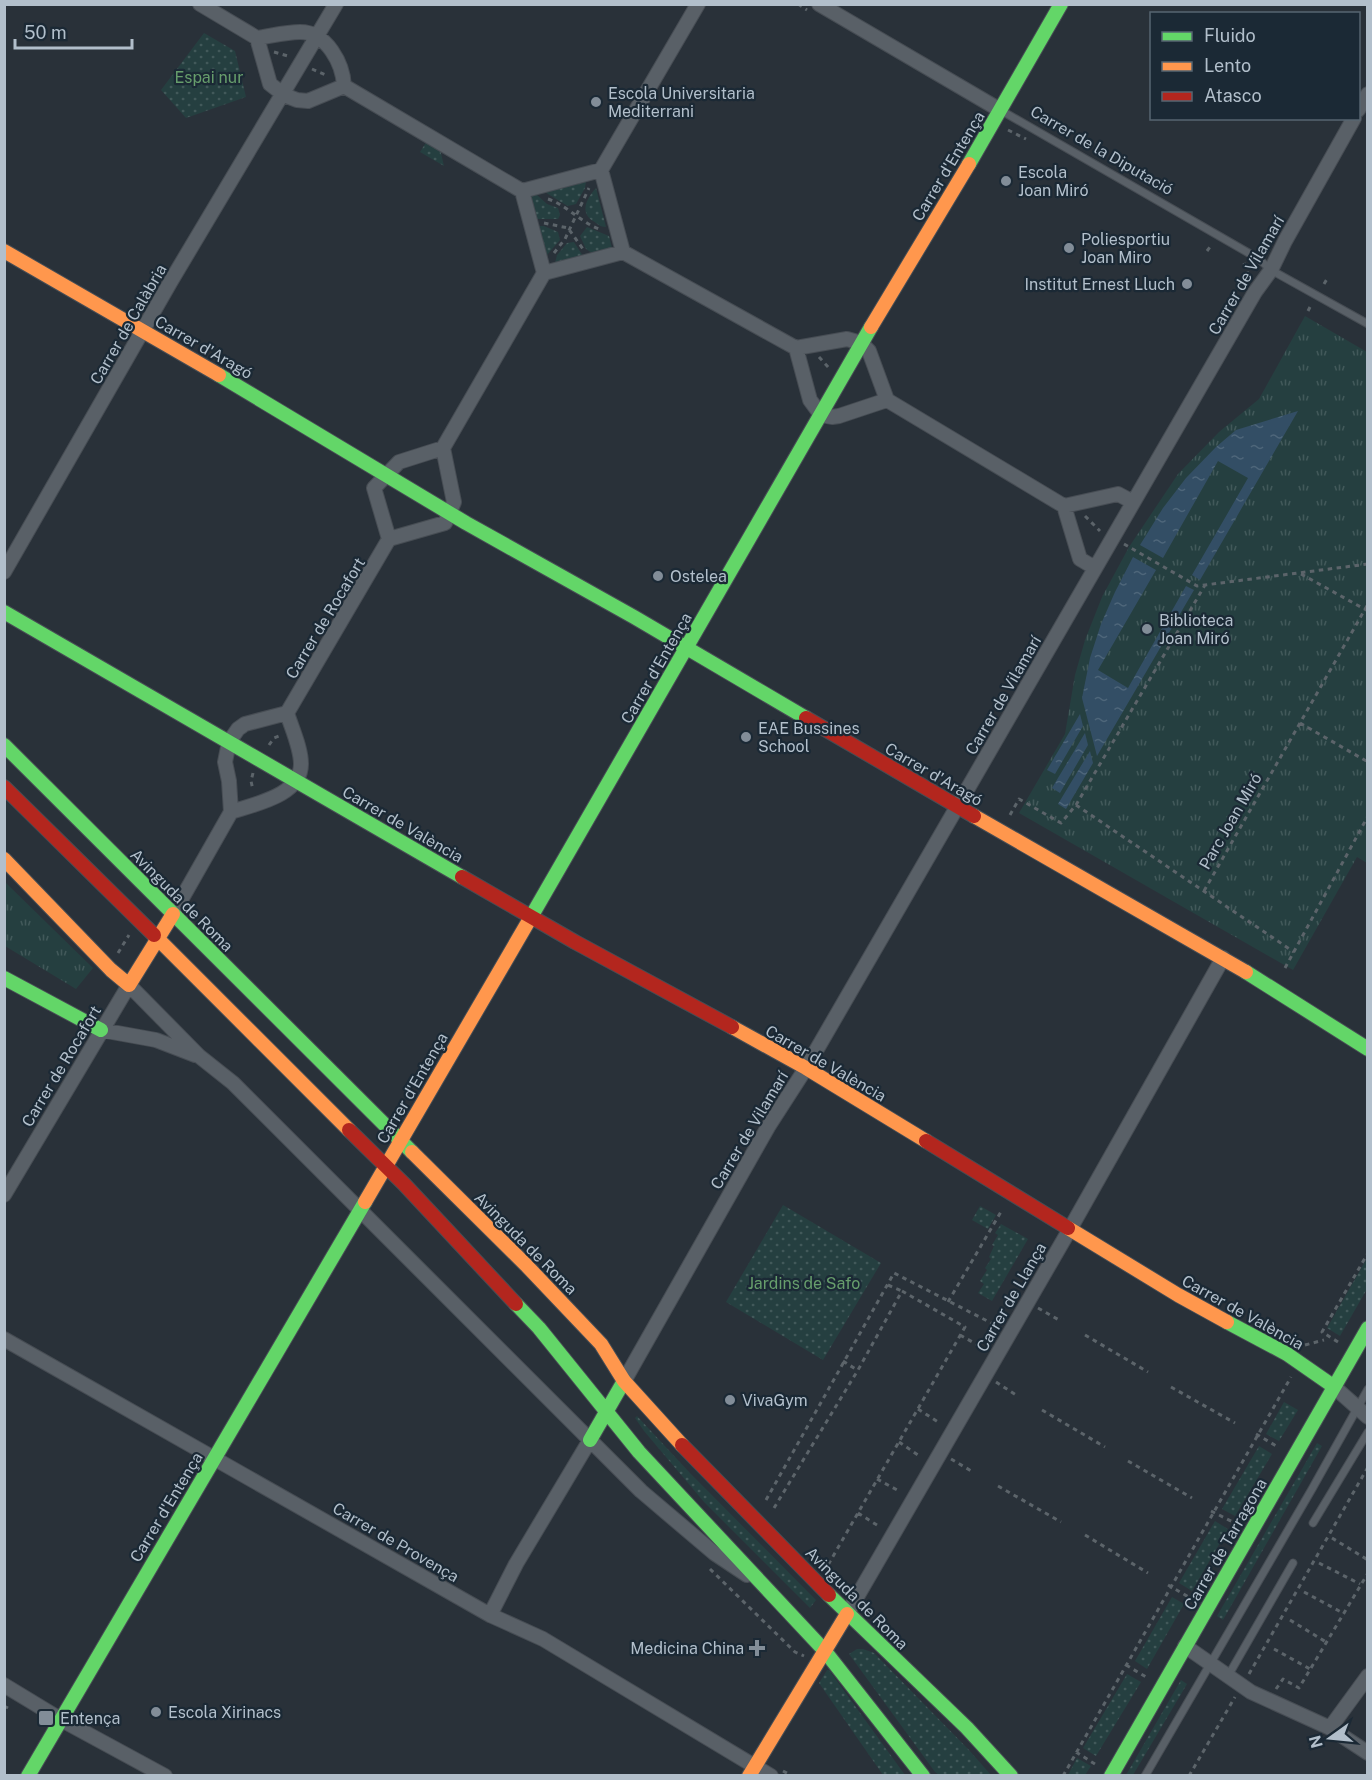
<svg xmlns="http://www.w3.org/2000/svg" width="1372" height="1780" font-family="'Public Sans',sans-serif">
<defs>
<pattern id="grass-dots" width="8" height="8" patternUnits="userSpaceOnUse" patternTransform="scale(1.5)"><rect width="8" height="8" fill="#253f40"/><path d="M2 2h.1M6 6h.1" fill="none" stroke="#42595a" stroke-width="1.8" stroke-linecap="round"/></pattern>
<pattern id="park-tufts" width="24" height="20" patternUnits="userSpaceOnUse" patternTransform="scale(1.5)"><rect width="24" height="20" fill="#253f40"/><path d="M3 7l-1-3M5 7V3M7 7l1-3M15 17l-1-3M17 17v-4M19 17l1-3" fill="none" stroke="#42595a"/></pattern>
<pattern id="water-ripples" width="26" height="14" patternUnits="userSpaceOnUse" patternTransform="scale(1.5)"><rect width="26" height="14" fill="#334e65"/><path d="M2 4q2-2 4 0t4 0M15 11q2-2 4 0t4 0" fill="none" stroke="#4e667a"/></pattern>
</defs>
<rect width="100%" height="100%" fill="#293139"/>
<path fill="url(#grass-dots)" d="M 204,33 L 235,51 L 246,97 L 186,118 L 161,90 Z
M 427,141 L 440,149 L 444,166 L 420,152 Z
M 586,181 L 585,188 L 576,204 L 568,206 C 566,205 546,193 545,192 Z
M 596,188 L 606,227 C 600,227 598,224 593,221 C 579,212 587,198 596,188 Z
M 536,194 L 547,204 L 558,208 L 560,215 L 558,219 L 537,219 L 531,196 Z
M 539,226 L 544,226 L 558,232 L 560,240 L 547,255 Z
M 587,227 L 609,236 L 612,248 L 592,253 L 586,249 L 580,236 Z
M 574,242 L 583,256 L 555,263 L 557,255 L 567,243 Z
M 783,1205 L 881,1263 L 823,1360 L 726,1302 Z
M 980,1206 L 996,1215 L 988,1229 L 972,1220 Z
M 1001,1224 L 1028,1239 L 992,1301 L 978,1293 L 984,1284 L 980,1281 L 987,1270 L 985,1268 L 991,1259 L 989,1257 L 994,1246 L 992,1245 L 998,1235 L 995,1233 Z
M 1367,1258 L 1367,1289 L 1340,1336 L 1327,1328 Z
M 1284,1402 L 1298,1410 L 1279,1441 L 1266,1434 Z
M 637,1416 L 690,1473 L 816,1600 L 810,1608 L 704,1502 L 644,1431 L 635,1418 Z
M 1317,1443 L 1322,1446 L 1223,1620 L 1217,1616 Z
M 1259,1446 L 1272,1454 L 1235,1516 L 1222,1509 Z
M 1215,1521 L 1228,1529 L 1192,1591 L 1179,1583 Z
M 1172,1597 L 1184,1604 L 1147,1669 L 1135,1661 Z
M 857,1649 L 863,1649 L 874,1653 L 969,1750 L 991,1775 L 939,1775 L 935,1772 L 849,1654 Z
M 827,1670 L 829,1670 L 905,1775 L 883,1775 L 819,1683 Z
M 1127,1674 L 1141,1682 L 1096,1756 L 1083,1748 Z
M 1181,1680 L 1187,1684 L 1133,1775 L 1126,1775 Z
M 1077,1758 L 1091,1766 L 1085,1775 L 1068,1775 Z"/>
<path fill="url(#park-tufts)" d="M 1305,316 L 1367,352 L 1367,863 L 1357,857 L 1293,970 L 1019,813 L 1065,734 L 1075,675 L 1085,640 L 1102,597 L 1129,547 L 1178,474 L 1219,432 L 1259,399 Z
M 5,882 L 93,968 L 76,989 L 5,946 Z"/>
<path fill="url(#water-ripples)" d="M 1298,411 L 1200,580 L 1192,575 L 1248,478 L 1218,461 L 1163,558 L 1140,545 L 1163,508 L 1186,478 L 1216,447 L 1236,430 Z
M 1133,557 L 1156,570 L 1098,670 L 1128,688 L 1186,586 L 1194,590 L 1097,756 L 1082,698 L 1090,658 L 1101,624 L 1115,592 Z
M 1080,714 L 1083,726 L 1055,774 L 1047,770 Z
M 1085,733 L 1088,745 L 1060,793 L 1052,788 Z
M 1090,751 L 1093,763 L 1066,809 L 1058,804 Z"/>
<g fill="none" stroke-linecap="round" stroke-linejoin="round">
<defs>
<path id="lane" d="M 1002,111 L 1259,259 L 1271,270 L 1368,324
M 1313,1523 L 1368,1432
M 1228,1676 L 1293,1563
M 1145,1776 L 1312,1489 L 1368,1389"/>
<path id="street" d="M 200,4 L 257,38 L 270,84 L 284,95 L 297,100 L 308,101 L 344,86
M 819,4 L 1000,110
M 257,38 C 271,36 286,32 300,32 C 327,32 343,64 344,86
M 344,86 L 522,191 L 544,273 L 443,448 L 454,502 L 445,523 L 389,539
M 1358,110 L 1368,94
M 522,191 L 601,170
M 623,252 L 601,170 L 698,4
M 544,273 L 623,252 L 796,348 L 847,339 L 861,343 L 869,351 L 887,400 L 1064,506 L 1080,559 L 1095,568
M 796,348 L 810,400 L 821,415 L 832,417 L 839,416 L 887,400
M 1064,506 L 1118,494 L 1133,502
M 4,572 L 171,281 L 336,4
M 231,812 C 254,804 301,796 301,764 C 301,748 292,729 287,713
M 173,914 L 231,812 L 229,781 L 225,762 L 229,742 L 238,729 L 245,724 L 287,713 L 389,539 L 374,488 L 399,462 L 443,448
M 101,1030 L 156,1040 L 195,1055
M 4,1195 L 129,985 L 199,1056 L 233,1083 L 641,1491 L 714,1553 L 747,1575
M 4,1339 L 490,1615 L 543,1639 L 771,1776
M 624,1381 L 768,1127 L 806,1068 L 1255,292 L 1271,270 L 1285,241 L 1354,118
M 1333,1386 L 1368,1417
M 847,1614 L 1070,1229 L 1223,958
M 490,1615 L 516,1564 L 590,1440
M 1185,1646 L 1251,1692 L 1330,1728 L 1368,1753
M 4,1685 L 60,1719 L 165,1776
M 1330,1728 L 1368,1676"/>
<path id="fast" d="M 969,164 L 1061,4
M 219,375 L 466,523 L 634,617 L 806,718
M 4,612 L 462,877
M 4,745 L 412,1152
M 531,917 L 871,327
M 1246,972 L 1368,1049
M 4,978 L 101,1030
M 516,1304 L 539,1328 L 639,1452 L 824,1650 L 923,1776
M 1227,1322 L 1287,1354 L 1333,1386
M 590,1440 L 624,1381
M 829,1595 L 967,1728 L 1011,1776
M 28,1776 L 365,1202
M 1111,1776 L 1368,1328"/>
<path id="slow" d="M 4,251 L 219,375
M 871,327 L 969,164
M 974,816 L 1246,972
M 4,859 L 111,970 L 129,985 L 173,914
M 154,935 L 349,1130
M 732,1027 L 806,1068 L 926,1141
M 412,1152 L 526,1265 L 601,1344 L 624,1381 L 682,1445
M 365,1202 L 531,917
M 1068,1228 L 1178,1295 L 1227,1322
M 749,1776 L 847,1614"/>
<path id="jam" d="M 806,718 L 974,816
M 4,787 L 154,935
M 462,877 L 575,942 L 732,1027
M 349,1130 L 404,1184 L 516,1304
M 926,1141 L 1068,1228
M 682,1445 L 829,1595"/>
</defs>
<use href="#lane" stroke="#474d54" stroke-width="9"/>
<use href="#street" stroke="#474d54" stroke-width="16"/>
<use href="#fast" stroke="#474d54" stroke-width="16"/>
<use href="#slow" stroke="#474d54" stroke-width="16"/>
<use href="#jam" stroke="#474d54" stroke-width="16"/>
<path stroke="#5c646a" stroke-width="3" stroke-dasharray="4.5 4.5" stroke-linecap="butt" d="M 798,4 L 807,10
M 274,52 L 288,56
M 312,69 L 328,76
M 1008,130 L 1026,139
M 548,199 C 567,205 582,224 602,230
M 544,223 L 568,228 L 583,249
M 1207,251 L 1210,247
M 554,253 L 565,239 L 589,188
M 1244,263 L 1249,277
M 1324,284 L 1327,279
M 1308,311 L 1311,305
M 819,357 L 829,368
M 1085,516 L 1100,531
M 1124,544 L 1197,586 L 1368,564
M 1301,574 L 1368,611
M 1300,723 L 1368,762
M 269,745 L 274,738 L 279,736
M 253,773 L 251,781 L 253,790
M 1076,805 L 1294,952
M 1010,815 L 1019,799 L 1061,823 L 1076,805 L 1205,585
M 1204,891 L 1368,604
M 118,953 L 129,935
M 1285,968 L 1368,816
M 888,1285 L 902,1291
M 948,1302 L 1002,1210
M 1038,1308 L 1059,1320
M 960,1335 L 983,1348
M 1085,1335 L 1148,1372
M 1338,1342 L 1322,1332 L 1368,1253
M 1305,1345 L 1324,1340
M 843,1361 L 857,1370
M 996,1382 L 1016,1395
M 1171,1387 L 1235,1423
M 918,1409 L 938,1422
M 1042,1410 L 1105,1447
M 1256,1434 L 1278,1447
M 899,1442 L 918,1455
M 951,1459 L 973,1472
M 1128,1461 L 1192,1498
M 877,1479 L 899,1491
M 998,1486 L 1061,1522
M 766,1500 L 894,1273 L 997,1326
M 774,1508 L 858,1370 L 902,1291 L 965,1327 L 828,1565
M 1211,1511 L 1235,1523
M 858,1513 L 880,1527
M 1085,1535 L 1148,1573
M 1332,1538 L 1368,1560
M 1319,1563 L 1360,1584
M 710,1569 L 795,1652 L 804,1656
M 1168,1585 L 1192,1599
M 1304,1592 L 1343,1613
M 1290,1620 L 1326,1642
M 1274,1649 L 1310,1669
M 1126,1665 L 1146,1677
M 1249,1674 L 1368,1467
M 1276,1689 L 1283,1679 L 1299,1688 L 1368,1573
M 4,1706 L 12,1710
M 1076,1752 L 1098,1766
M 783,1771 L 792,1776
M 1063,1776 L 1291,1377
M 1189,1776 L 1235,1697"/>
<use href="#lane" stroke="#596067" stroke-width="7"/>
<use href="#street" stroke="#596067" stroke-width="14"/>
<use href="#fast" stroke="#63d668" stroke-width="14"/>
<use href="#slow" stroke="#ff974d" stroke-width="14"/>
<use href="#jam" stroke="#b3261e" stroke-width="14"/>
</g>
<g fill="#828d98" stroke="#1b2935" stroke-width="2">
<circle cx="596" cy="102" r="6"/>
<circle cx="1006" cy="181" r="6"/>
<circle cx="1069" cy="248" r="6"/>
<circle cx="1187" cy="284" r="6"/>
<circle cx="658" cy="576" r="6"/>
<circle cx="1147" cy="629" r="6"/>
<circle cx="746" cy="737" r="6"/>
<circle cx="730" cy="1400" r="6"/>
<path d="M754 1639h6v6h6v6h-6v6h-6v-6h-6v-6h6z"/>
<circle cx="156" cy="1712" r="6"/>
<rect x="38" y="1710" width="16" height="16" rx="3"/>
</g>
<g text-anchor="middle" stroke-width="4.5" stroke-linejoin="round" paint-order="stroke">
<g font-size="16" fill="#679e6c" stroke="#1b2935">
<text x="209" y="83">Espai nur</text>
<text x="804" y="1289">Jardins de Safo</text>
</g>
<g font-size="16" fill="#b2bfcb" stroke="#1b2935" text-anchor="start">
<text x="608" y="99">Escola Universitaria<tspan x="608" dy="18">Mediterrani</tspan></text>
<text x="1018" y="178">Escola<tspan x="1018" dy="18">Joan Miró</tspan></text>
<text x="1081" y="245">Poliesportiu<tspan x="1081" dy="18">Joan Miro</tspan></text>
<text x="1175" y="290" text-anchor="end">Institut Ernest Lluch</text>
<text x="670" y="582">Ostelea</text>
<text x="1159" y="626">Biblioteca<tspan x="1159" dy="18">Joan Miró</tspan></text>
<text x="758" y="734">EAE Bussines<tspan x="758" dy="18">School</tspan></text>
<text x="742" y="1406">VivaGym</text>
<text x="744" y="1654" text-anchor="end">Medicina China</text>
<text x="168" y="1718">Escola Xirinacs</text>
<text x="60" y="1724">Entença</text>
</g>
<g font-size="16" fill="#b2bfcb" stroke="#1b2935">
<text transform="translate(1102 150) rotate(30)" y="6">Carrer de la Diputació</text>
<text transform="translate(948 166) rotate(-59)" y="6">Carrer d'Entença</text>
<text transform="translate(1246 275) rotate(-60)" y="6">Carrer de Vilamarí</text>
<text transform="translate(128 324) rotate(-60)" y="6">Carrer de Calàbria</text>
<text transform="translate(204 347) rotate(30)" y="6">Carrer d'Aragó</text>
<text transform="translate(325 618) rotate(-59)" y="6">Carrer de Rocafort</text>
<text transform="translate(656 668) rotate(-60)" y="6">Carrer d'Entença</text>
<text transform="translate(1003 695) rotate(-60)" y="6">Carrer de Vilamarí</text>
<text transform="translate(934 774) rotate(30)" y="6">Carrer d'Aragó</text>
<text transform="translate(1230 821) rotate(-60)" y="6">Parc Joan Miró</text>
<text transform="translate(403 824) rotate(30)" y="6">Carrer de València</text>
<text transform="translate(182 900) rotate(45)" y="6">Avinguda de Roma</text>
<text transform="translate(826 1063) rotate(30)" y="6">Carrer de València</text>
<text transform="translate(61 1066) rotate(-59)" y="6">Carrer de Rocafort</text>
<text transform="translate(412 1088) rotate(-60)" y="6">Carrer d'Entença</text>
<text transform="translate(749 1130) rotate(-59)" y="6">Carrer de Vilamarí</text>
<text transform="translate(526 1243) rotate(45)" y="6">Avinguda de Roma</text>
<text transform="translate(1011 1297) rotate(-60)" y="6">Carrer de Llança</text>
<text transform="translate(1243 1312) rotate(29)" y="6">Carrer de València</text>
<text transform="translate(166 1507) rotate(-59)" y="6">Carrer d'Entença</text>
<text transform="translate(396 1542) rotate(30)" y="6">Carrer de Provença</text>
<text transform="translate(1225 1544) rotate(-60)" y="6">Carrer de Tarragona</text>
<text transform="translate(857 1598) rotate(45)" y="6">Avinguda de Roma</text>
</g>
</g>
<rect width="1372" height="1780" fill="none" stroke="#b2bfcb" stroke-width="12"/>
<rect x="1150" y="12" width="210" height="108" fill="#1b2935" stroke="#576571" stroke-width="1.5"/>
<rect x="1162" y="32" width="30" height="9" fill="#63d668" stroke="#576571" stroke-width="1.5"/>
<text x="1204" y="42" font-size="18" fill="#b2bfcb">Fluido</text>
<rect x="1162" y="62" width="30" height="9" fill="#ff974d" stroke="#576571" stroke-width="1.5"/>
<text x="1204" y="72" font-size="18" fill="#b2bfcb">Lento</text>
<rect x="1162" y="92" width="30" height="9" fill="#b3261e" stroke="#576571" stroke-width="1.5"/>
<text x="1204" y="102" font-size="18" fill="#b2bfcb">Atasco</text>
<g transform="translate(1330 1738) rotate(255)" stroke="#1b2935" stroke-width="4.5" paint-order="stroke">
<path d="M0-4.5L10 22L0 15L-10 22Z" fill="#b2bfcb"/>
<text y="-9" font-size="16" font-weight="bold" text-anchor="middle" fill="#b2bfcb">N</text>
</g>
<path d="M15 39v9h117v-9" fill="none" stroke="#b2bfcb" stroke-width="3"/>
<text x="24" y="39" font-size="18" fill="#b2bfcb" stroke="#1b2935" stroke-width="4.5" paint-order="stroke">50 m</text>
</svg>
